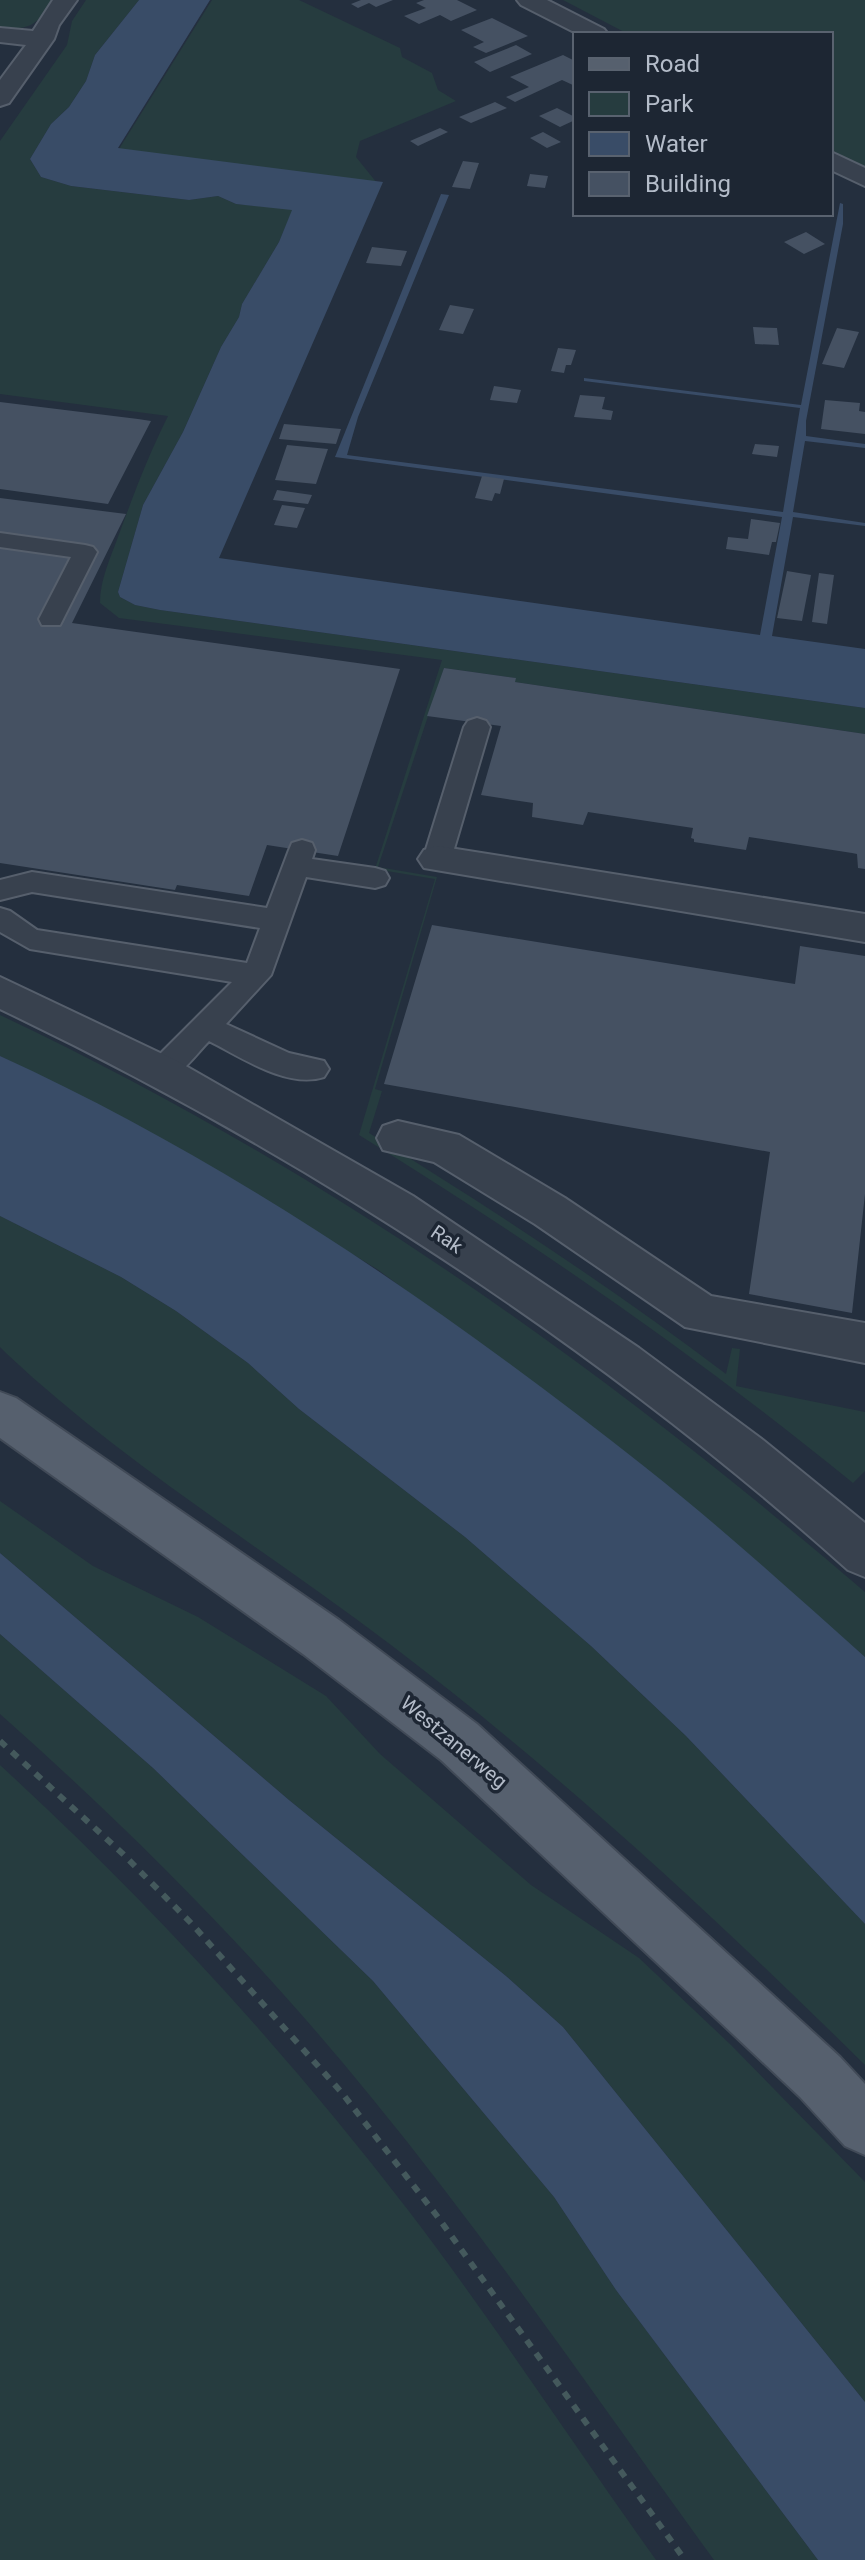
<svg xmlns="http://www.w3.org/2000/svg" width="865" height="2560" font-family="Roboto,sans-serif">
<rect width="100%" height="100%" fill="#242f3e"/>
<path fill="#263c3f" d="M 0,0 L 54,0 C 36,25 32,30 0,28 Z
M 86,0 L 139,0 L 95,55 L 86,81 L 69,107 L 51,124 L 30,159 L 41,177 L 71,186 L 189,200 L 218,196 L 236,204 L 293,209 L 279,242 L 242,304 L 239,317 L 221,347 L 183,432 L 143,505 L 118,592 L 120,597 L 135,605 L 160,610 L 865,708 L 865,734 L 515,682 L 515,678 L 444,668 L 378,867 L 437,877 L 375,1089 L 382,1091 L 369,1133 C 492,1209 611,1287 726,1374 L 732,1348 L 740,1349 L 736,1386 L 865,1412 L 865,1471 L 853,1483 C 696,1355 531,1241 359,1135 L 435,879 L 375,869 L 442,660 L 119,618 L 100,603 C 100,580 110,559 118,537 C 133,496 148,456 168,416 L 0,394 L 0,141 L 67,45 L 72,21 Z
M 212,0 L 299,0 L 400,48 L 402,57 L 432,73 L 438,90 L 456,101 L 360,141 L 356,157 L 377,183 L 119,149 Z
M 563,0 L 865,0 L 865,168 L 831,150 L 831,34 L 628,34 Z
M 0,1015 C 321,1167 596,1361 865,1592 L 865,1657 L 646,1468 L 377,1269 L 130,1121 L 0,1056 Z
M 0,1216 L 121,1277 L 176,1311 L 248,1363 L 299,1409 L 465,1537 L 591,1646 L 686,1736 L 865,1924 L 865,2065 C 715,1917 560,1773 391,1645 C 263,1548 124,1464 7,1354 L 0,1347 Z
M 0,1501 L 93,1566 L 198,1617 L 326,1696 L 380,1754 L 531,1885 L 639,1958 L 731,2045 L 865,2182 L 865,2402 L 563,2027 L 506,1976 L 289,1800 L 0,1553 Z
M 0,1634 L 153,1768 L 373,1981 L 554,2197 L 616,2290 L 818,2560 L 714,2560 C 601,2405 493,2246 371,2097 C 259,1959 133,1832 0,1714 Z
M 0,1765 C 149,1902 285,2050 408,2210 C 495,2324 573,2444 656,2560 L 0,2560 Z"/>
<path fill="#394c67" d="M 139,0 L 210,0 L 118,148 L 383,182 L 219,558 L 760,635 L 782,517 L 335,457 L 441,194 L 449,195 L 358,417 L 347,455 L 783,512 L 800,408 L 584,381 L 584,378 L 801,405 L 840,203 L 843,204 L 843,224 L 806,421 L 806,436 L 865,444 L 865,448 L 805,441 L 793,512 L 865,523 L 865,526 L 793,517 L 772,636 L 865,649 L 865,708 L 160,610 L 135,605 L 120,597 L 118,592 L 143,505 L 183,432 L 221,347 L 239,317 L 242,304 L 279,242 L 292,210 L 236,204 L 218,196 L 189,200 L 71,186 L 41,177 L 30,159 L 51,124 L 69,107 L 86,81 L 95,55 Z
M 0,1056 C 232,1162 446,1310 645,1467 C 721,1527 793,1593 865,1657 L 865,1924 L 686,1736 L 591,1646 L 465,1537 L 299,1409 L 248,1363 L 176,1311 L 121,1277 L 0,1216 Z
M 0,1553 L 289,1800 L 506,1976 L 563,2027 L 865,2402 L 865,2560 L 818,2560 L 616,2290 L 554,2197 L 373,1981 L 153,1768 L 0,1634 Z"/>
<path fill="#455162" d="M 361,0 L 393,0 L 376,7 L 369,3 L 358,8 L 351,4 Z
M 424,0 L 457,0 L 477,10 L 451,21 L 440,15 L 419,24 L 404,16 L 426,8 L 416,3 Z
M 492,18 L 528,36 L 486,53 L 473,47 L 484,42 L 461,30 Z
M 516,45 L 532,54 L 490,72 L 474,62 Z
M 563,55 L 575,61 L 575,86 L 562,80 L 515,102 L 506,97 L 529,87 L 510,77 Z
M 495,102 L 507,108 L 471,123 L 459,117 Z
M 557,108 L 575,117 L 575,120 L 560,127 L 539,116 Z
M 440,128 L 448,132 L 418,146 L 410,141 Z
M 543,132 L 561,142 L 547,148 L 530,138 Z
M 463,161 L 479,163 L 470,189 L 452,187 Z
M 530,174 L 548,176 L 545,188 L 527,186 Z
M 806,232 L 825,244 L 804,254 L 784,242 Z
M 372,247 L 407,251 L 401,266 L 366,263 Z
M 450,305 L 474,309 L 463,334 L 439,330 Z
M 753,327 L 777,328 L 779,345 L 755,344 Z
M 837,328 L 859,332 L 844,368 L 822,364 Z
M 558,348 L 576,350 L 571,365 L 566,365 L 564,373 L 551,371 Z
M 494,386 L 521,390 L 517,403 L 490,400 Z
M 580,395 L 605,397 L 602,409 L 613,411 L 611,420 L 574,417 Z
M 825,400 L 860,403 L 859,411 L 865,412 L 865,434 L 821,429 Z
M 0,402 L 138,419 L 151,421 L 108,504 L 0,489 Z
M 284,424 L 341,429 L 336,444 L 279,439 Z
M 755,444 L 779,446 L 777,457 L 752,454 Z
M 287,445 L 328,449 L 316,484 L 275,480 Z
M 482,476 L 504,479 L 500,494 L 495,493 L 492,501 L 475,498 Z
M 277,490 L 312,495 L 308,504 L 273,500 Z
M 0,498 L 126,514 L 72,623 L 400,669 L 338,856 L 267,845 L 249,896 L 177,885 L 175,890 L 0,863 Z
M 282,505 L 305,508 L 297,528 L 274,525 Z
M 751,519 L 780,523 L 776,542 L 772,542 L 769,555 L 726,549 L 728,537 L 748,539 Z
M 787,571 L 811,575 L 802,621 L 777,618 Z
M 819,573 L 834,575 L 827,624 L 812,622 Z
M 444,668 L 516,678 L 515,682 L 865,734 L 865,869 L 858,868 L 857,854 L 852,853 L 749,837 L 746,850 L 694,842 L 694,839 L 691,838 L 693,828 L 588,812 L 583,825 L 532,817 L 533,803 L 481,795 L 501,726 L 427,716 Z
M 432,925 L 795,984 L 800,946 L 865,956 L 865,1194 L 852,1313 L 749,1294 L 770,1152 L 384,1084 Z"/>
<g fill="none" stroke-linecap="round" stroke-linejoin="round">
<defs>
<path id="lane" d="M 0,533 L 85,545 L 93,547 L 97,552 L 60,625 L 42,625 L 39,619 L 71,557 L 0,547 Z
M 477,718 L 486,721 L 490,727 L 451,859 L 447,866 L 437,869 L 427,866 L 423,859 L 464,727 L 468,721 Z
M 302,840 L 312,843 L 315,850 L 312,859 L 375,868 L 385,871 L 389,878 L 385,885 L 375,888 L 306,877 L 271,975 L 226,1024 L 289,1053 L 324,1061 L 329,1069 L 324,1077 C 287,1089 241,1057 209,1041 C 193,1057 176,1086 152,1078 L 147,1070 L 152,1062 L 232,982 L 30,949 L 0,932 L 0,908 L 10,911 L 37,930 L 247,963 L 260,928 L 32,892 L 0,900 L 0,880 L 32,872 L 267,908 L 289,850 L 292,843 Z"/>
<path id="street" d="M 53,0 L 77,0 L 59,25 L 54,39 L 9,103 L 0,106 L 0,80 L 26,45 L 0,42 L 0,28 L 33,31 Z
M 517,0 L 547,0 L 604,29 L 608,34 L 578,34 L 521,5 Z
M 831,152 L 865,168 L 865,186 L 831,170 Z
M 437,846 L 865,914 L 865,942 L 424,868 L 418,859 L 424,850 Z
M 0,977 L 177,1061 L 413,1196 L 639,1348 L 763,1440 L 865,1523 L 865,1577 L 848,1570 C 597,1345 304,1154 0,1009 Z
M 398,1121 L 459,1135 L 565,1198 L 711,1296 L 865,1323 L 865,1363 L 685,1327 L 535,1224 L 434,1162 L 383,1150 L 377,1138 L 383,1126 Z"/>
<path id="primary" d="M 0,1392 L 16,1398 L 339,1620 L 477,1724 L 840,2057 L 865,2084 L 865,2155 L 845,2146 L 800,2097 L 441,1760 L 303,1654 L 0,1438 Z"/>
</defs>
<use href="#lane" stroke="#565f6c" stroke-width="4"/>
<use href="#street" stroke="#565f6c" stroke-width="4"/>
<use href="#primary" stroke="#414a57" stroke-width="4"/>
<path stroke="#44595c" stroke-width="6" stroke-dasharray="8 8" stroke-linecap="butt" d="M 0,1741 L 123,1854 L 191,1923 L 342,2093 L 437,2216 L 685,2560"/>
<use href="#lane" fill="#38414e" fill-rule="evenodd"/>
<use href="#street" fill="#38414e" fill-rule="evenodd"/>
<use href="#primary" fill="#56606e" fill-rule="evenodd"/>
</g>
<g text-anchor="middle" stroke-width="7" stroke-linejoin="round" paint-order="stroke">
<g font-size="20" fill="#b4bcc9" stroke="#1d2633">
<text transform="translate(447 1239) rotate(34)" y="7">Rak</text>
<text transform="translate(454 1742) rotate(40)" y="7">Westzanerweg</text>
</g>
</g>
<rect x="573" y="32" width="260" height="184" fill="#1d2633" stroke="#59626f" stroke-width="2"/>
<rect x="589" y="58" width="40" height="12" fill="#56606e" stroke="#59626f" stroke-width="2"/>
<text x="645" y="72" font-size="24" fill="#b4bcc9">Road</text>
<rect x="589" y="92" width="40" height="24" fill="#263c3f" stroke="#59626f" stroke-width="2"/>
<text x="645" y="112" font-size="24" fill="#b4bcc9">Park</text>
<rect x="589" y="132" width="40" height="24" fill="#394c67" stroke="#59626f" stroke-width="2"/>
<text x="645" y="152" font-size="24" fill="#b4bcc9">Water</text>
<rect x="589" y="172" width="40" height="24" fill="#455162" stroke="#59626f" stroke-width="2"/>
<text x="645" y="192" font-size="24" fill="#b4bcc9">Building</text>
</svg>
